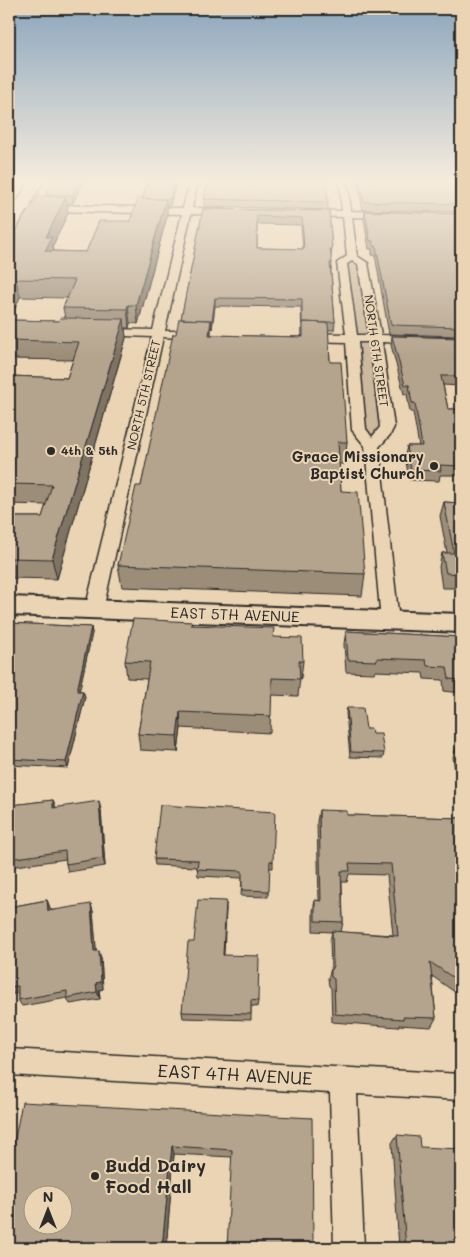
<svg xmlns="http://www.w3.org/2000/svg" width="470" height="1257" font-family="Mali,sans-serif">
<rect width="100%" height="100%" fill="#ead4b3"/>
<filter id="ink" filterUnits="userSpaceOnUse"><feTurbulence type="fractalNoise" baseFrequency=".02" numOctaves="2"/><feDisplacementMap in="SourceGraphic" scale="10" xChannelSelector="R" yChannelSelector="G"/><feConvolveMatrix kernelMatrix="1 2 1 2 8 2 1 2 1" color-interpolation-filters="sRGB"/></filter>
<g filter="url(#ink)">
<path fill="#cbb89d" stroke="#7b7264" d="M 346,259 L 359,259 L 387,427 L 380,438 L 363,437 Z"/>
<g fill="none" stroke-linecap="round" stroke-linejoin="round">
<defs>
<path id="street" d="M 190,180 L 198,180 L 192,208 L 226,209 L 231,212 L 226,215 L 191,214 L 165,331 L 196,331 L 202,335 L 196,339 L 163,337 L 103,610 L 100,614 L 94,616 L 88,614 L 85,610 L 152,337 L 102,335 L 96,332 L 102,329 L 153,330 L 182,214 L 9,210 L 9,204 L 183,208 Z
M 339,180 L 347,180 L 351,211 L 388,212 L 393,215 L 388,218 L 352,217 L 357,256 L 368,263 L 381,335 L 461,338 L 461,345 L 382,342 L 394,427 L 390,435 L 379,447 L 399,621 L 396,626 L 390,627 L 384,626 L 381,621 L 365,446 L 352,430 L 346,342 L 307,341 L 301,337 L 307,333 L 346,334 L 337,263 L 347,256 L 343,217 L 307,216 L 302,213 L 307,210 L 342,211 ZM 352,261 L 358,264 L 369,335 L 357,335 L 347,264 ZM 358,342 L 370,342 L 380,427 L 372,437 L 366,429 Z
M 9,1049 L 461,1074 L 461,1100 L 357,1094 L 364,1248 L 334,1248 L 330,1093 L 9,1075 Z"/>
<path id="secondary" d="M 9,597 L 461,614 L 461,632 L 9,615 Z"/>
<path id="primary" d="M 30,180 L 44,180 L 17,227 L 14,230 L 9,231 L 9,215 Z"/>
</defs>
<use href="#street" stroke="#2b2b2b" stroke-width="3"/>
<use href="#secondary" stroke="#2b2b2b" stroke-width="4"/>
<use href="#primary" stroke="#2b2b2b" stroke-width="3"/>
<use href="#street" fill="#ead4b3" fill-rule="evenodd"/>
<use href="#secondary" fill="#ead4b3" fill-rule="evenodd"/>
<use href="#primary" fill="#ead4b3" fill-rule="evenodd"/>
</g>
<path fill="#9c8d79" stroke="#2b2b2b" fill-rule="evenodd" d="M 54,180 L 113,180 L 113,182 L 83,181 L 73,203 L 67,203 L 68,213 L 53,245 L 54,251 L 86,252 L 130,221 L 143,198 L 148,180 L 177,180 L 170,205 L 167,205 L 167,216 L 138,324 L 130,323 L 129,328 L 125,328 L 126,338 L 57,579 L 9,578 L 9,517 L 42,517 L 46,505 L 9,504 L 9,376 L 67,378 L 73,360 L 9,359 L 9,253 L 13,245 L 15,238 L 15,234 L 45,196 ZM 20,297 L 67,298 L 63,308 L 65,318 L 59,321 L 10,320 Z
M 357,180 L 458,180 L 461,189 L 461,212 L 363,210 Z
M 204,199 L 328,202 L 328,210 L 204,206 Z
M 203,209 L 329,211 L 332,249 L 331,256 L 332,263 L 331,271 L 335,322 L 334,330 L 328,330 L 330,362 L 347,442 L 345,464 L 339,464 L 341,491 L 365,574 L 362,596 L 122,587 L 118,565 L 141,486 L 176,334 L 181,319 ZM 257,224 L 301,225 L 303,249 L 257,248 ZM 215,306 L 301,307 L 302,337 L 211,335 L 211,329 L 212,329 Z
M 365,211 L 461,214 L 461,336 L 389,334 L 375,255 L 372,255 L 372,249 L 369,249 L 364,219 Z
M 392,336 L 461,338 L 461,386 L 443,385 L 448,409 L 461,409 L 461,475 L 440,475 L 439,481 L 409,480 L 405,455 L 407,446 L 419,446 L 413,412 L 410,412 L 407,394 L 404,394 L 391,345 Z
M 444,502 L 461,503 L 461,588 L 442,588 L 439,567 L 442,553 L 447,553 L 440,516 Z
M 9,623 L 91,627 L 92,633 L 79,691 L 83,691 L 85,697 L 68,768 L 9,765 Z
M 192,625 L 273,637 L 303,661 L 301,678 L 300,678 L 298,696 L 271,695 L 270,733 L 181,728 L 178,752 L 140,750 L 138,734 L 147,679 L 127,678 L 125,661 Z
M 346,631 L 461,637 L 461,693 L 444,691 L 443,680 L 424,679 L 423,673 L 375,671 L 374,673 L 346,672 L 344,644 Z
M 347,708 L 366,729 L 384,753 L 383,758 L 350,757 L 346,713 Z
M 456,747 L 461,748 L 461,783 L 457,783 L 453,757 Z
M 9,800 L 11,800 L 13,805 L 53,800 L 56,808 L 101,810 L 105,866 L 68,872 L 66,864 L 66,859 L 9,867 L 9,907 L 47,900 L 50,908 L 50,910 L 93,911 L 96,951 L 101,958 L 103,989 L 99,990 L 100,999 L 70,1004 L 67,998 L 22,1006 L 18,1000 L 18,993 L 9,995 Z
M 319,810 L 347,815 L 461,818 L 461,1014 L 459,995 L 432,976 L 436,1018 L 431,1027 L 399,1025 L 398,1027 L 332,1022 L 331,988 L 329,986 L 328,978 L 331,969 L 330,941 L 332,932 L 313,931 L 313,911 L 315,900 L 319,901 L 317,822 ZM 349,874 L 387,875 L 393,935 L 341,932 L 343,922 L 342,882 L 347,882 Z
M 154,859 L 273,861 L 273,868 L 269,868 L 268,897 L 241,896 L 242,878 L 198,876 L 197,867 L 155,865 Z
M 226,908 L 224,955 L 258,1001 L 257,1007 L 251,1006 L 251,1020 L 183,1018 L 182,1012 L 194,942 Z
M 312,1118 L 232,1157 L 174,1154 L 166,1248 L 9,1248 L 9,1170 Z
M 397,1135 L 420,1147 L 461,1248 L 399,1248 L 392,1143 Z"/>
<path fill="#7f7363" stroke="#2b2b2b" d="M 9,180 L 14,180 L 9,188 Z
M 80,180 L 83,180 L 83,181 L 73,203 L 72,195 Z
M 175,180 L 177,180 L 170,205 L 170,199 Z
M 66,197 L 68,213 L 53,245 L 54,254 L 45,251 L 46,237 Z
M 166,199 L 167,216 L 138,324 L 136,305 Z
M 16,279 L 20,297 L 9,321 L 9,294 Z
M 215,298 L 215,306 L 212,329 L 212,321 Z
M 128,305 L 130,323 L 129,328 L 127,309 Z
M 124,319 L 126,338 L 57,579 L 52,559 Z
M 211,320 L 211,340 L 209,335 Z
M 91,627 L 92,633 L 78,697 L 77,691 Z
M 83,691 L 85,697 L 68,768 L 66,762 Z
M 180,712 L 181,728 L 178,752 L 177,736 Z
M 53,800 L 56,808 L 53,808 Z
M 99,801 L 101,810 L 105,866 L 103,858 Z
M 47,900 L 50,908 L 51,918 L 48,911 Z
M 226,901 L 226,908 L 223,962 L 223,955 Z
M 91,904 L 93,911 L 97,958 L 94,951 Z
M 99,951 L 101,958 L 103,989 L 99,990 L 100,999 L 97,992 L 96,983 Z
M 172,1146 L 174,1154 L 166,1248 L 162,1248 Z"/>
<path fill="#b5a48d" stroke="#2b2b2b" fill-rule="evenodd" d="M 54,180 L 80,180 L 72,195 L 45,195 Z
M 148,180 L 175,180 L 170,199 L 142,199 Z
M 208,180 L 326,180 L 328,202 L 204,199 Z
M 359,180 L 458,180 L 461,189 L 461,204 L 364,202 Z
M 39,196 L 66,197 L 46,237 L 52,237 L 45,251 L 86,252 L 99,221 L 130,221 L 138,198 L 166,199 L 136,305 L 128,305 L 127,309 L 63,308 L 75,280 L 16,279 L 9,294 L 9,253 L 13,245 L 17,234 L 15,234 L 23,218 Z
M 203,209 L 329,211 L 332,249 L 330,249 L 332,263 L 330,263 L 335,322 L 326,322 L 326,323 L 303,322 L 303,324 L 302,324 L 302,299 L 215,298 L 212,321 L 210,321 L 211,320 L 181,319 ZM 257,216 L 302,218 L 304,249 L 257,248 Z
M 365,211 L 461,214 L 461,327 L 391,325 L 376,246 L 373,246 L 373,241 L 370,241 Z
M 60,318 L 124,319 L 52,559 L 9,558 L 9,517 L 42,517 L 52,485 L 9,484 L 9,376 L 67,378 L 79,342 L 9,340 L 9,320 L 59,321 Z
M 179,319 L 211,320 L 209,335 L 303,337 L 303,322 L 328,323 L 330,362 L 341,362 L 347,442 L 338,442 L 341,491 L 358,492 L 365,574 L 118,565 L 136,486 L 141,486 L 173,334 L 176,334 Z
M 392,336 L 461,338 L 461,376 L 441,376 L 448,409 L 461,409 L 461,466 L 440,465 L 441,471 L 411,470 L 407,446 L 422,446 L 415,403 L 412,403 L 409,385 L 405,385 Z
M 444,502 L 461,503 L 461,574 L 446,573 L 442,553 L 454,553 Z
M 133,619 L 192,622 L 191,625 L 274,628 L 273,637 L 302,638 L 303,661 L 299,661 L 300,679 L 272,678 L 271,716 L 180,712 L 177,736 L 138,734 L 150,662 L 125,661 Z
M 9,623 L 91,627 L 77,691 L 83,691 L 66,762 L 9,759 Z
M 346,631 L 461,637 L 461,680 L 449,679 L 447,667 L 427,666 L 426,660 L 377,658 L 377,661 L 348,660 Z
M 347,708 L 363,708 L 366,729 L 371,729 L 372,734 L 381,734 L 384,753 L 351,752 Z
M 456,747 L 461,748 L 461,774 Z
M 9,800 L 11,800 L 11,805 L 53,800 L 53,808 L 99,801 L 103,858 L 66,864 L 65,851 L 9,859 Z
M 160,805 L 275,812 L 273,861 L 270,861 L 269,891 L 242,890 L 242,871 L 197,869 L 198,860 L 154,859 Z
M 319,810 L 347,811 L 347,815 L 461,818 L 461,983 L 430,962 L 436,1018 L 403,1017 L 403,1019 L 335,1014 L 334,979 L 331,977 L 331,969 L 333,967 L 332,931 L 398,936 L 391,864 L 349,863 L 350,871 L 341,871 L 343,922 L 315,921 L 315,900 L 321,901 Z
M 47,900 L 48,911 L 91,904 L 94,951 L 99,951 L 101,982 L 96,983 L 97,992 L 67,998 L 67,991 L 18,1000 L 18,986 L 9,987 L 9,907 Z
M 198,900 L 226,901 L 223,955 L 259,956 L 258,1001 L 251,1000 L 251,1014 L 182,1012 L 188,942 L 194,942 Z
M 22,1102 L 312,1118 L 313,1248 L 227,1248 L 232,1150 L 172,1146 L 162,1248 L 9,1248 L 9,1170 ZM 32,1194 L 62,1194 L 62,1224 L 32,1224 Z
M 397,1135 L 419,1137 L 420,1147 L 461,1149 L 461,1248 L 406,1248 Z"/>
</g>
<linearGradient id="sky" x2="0" y2="1"><stop stop-color="#8ba6bd"/><stop offset="0.51" stop-color="#f6ecdd"/><stop offset="1" stop-color="#f6ecdd" stop-opacity="0"/></linearGradient>
<rect width="470" height="356" fill="url(#sky)"/>
<g fill="#2b2b2b" stroke="#ead4b3" stroke-width="2">
<circle cx="51" cy="451" r="5"/>
<circle cx="434" cy="466" r="5"/>
<circle cx="95" cy="1176" r="5"/>
</g>
<g text-anchor="middle" stroke-width="4" stroke-linejoin="round" paint-order="stroke">
<g font-size="12" fill="#2b2b2b" stroke="#ead4b3">
<text transform="translate(376 351) rotate(82)" y="4">NORTH 6TH STREET</text>
<text transform="translate(144 395) rotate(-77)" y="4">NORTH 5TH STREET</text>
</g>
<g font-size="12" font-weight="bold" fill="#2b2b2b" stroke="#ead4b3" text-anchor="start">
<text x="61" y="455">4th &amp; 5th</text>
</g>
<g font-size="15" font-weight="bold" fill="#2b2b2b" stroke="#ead4b3" text-anchor="end">
<text x="424" y="462">Grace Missionary<tspan x="424" dy="17">Baptist Church</tspan></text>
</g>
<g font-size="15" fill="#2b2b2b" stroke="#ead4b3">
<text transform="translate(235 615) rotate(2)" y="5">EAST 5TH AVENUE</text>
</g>
<g font-size="18" fill="#2b2b2b" stroke="#ead4b3">
<text transform="translate(235 1075) rotate(3)" y="6">EAST 4TH AVENUE</text>
</g>
<g font-size="18" font-weight="bold" fill="#2b2b2b" stroke="#ead4b3" text-anchor="start">
<text x="105" y="1172">Budd Dairy<tspan x="105" dy="21">Food Hall</tspan></text>
</g>
</g>
<rect width="470" height="1257" fill="none" stroke="#ead4b3" stroke-width="30"/>
<rect x="15" y="15" width="440" height="1227" fill="none" stroke="#2b2b2b" stroke-width="2" filter="url(#ink)"/>
<g transform="translate(48 1210)"><circle r="24" fill="#ead4b3" stroke="#9e907d"/>
<path d="M0-4L9 19L0 12L-9 19Z" fill="#2b2b2b"/>
<text y="-8" font-size="14" font-weight="bold" text-anchor="middle" fill="#2b2b2b">N</text>
</g>
</svg>
